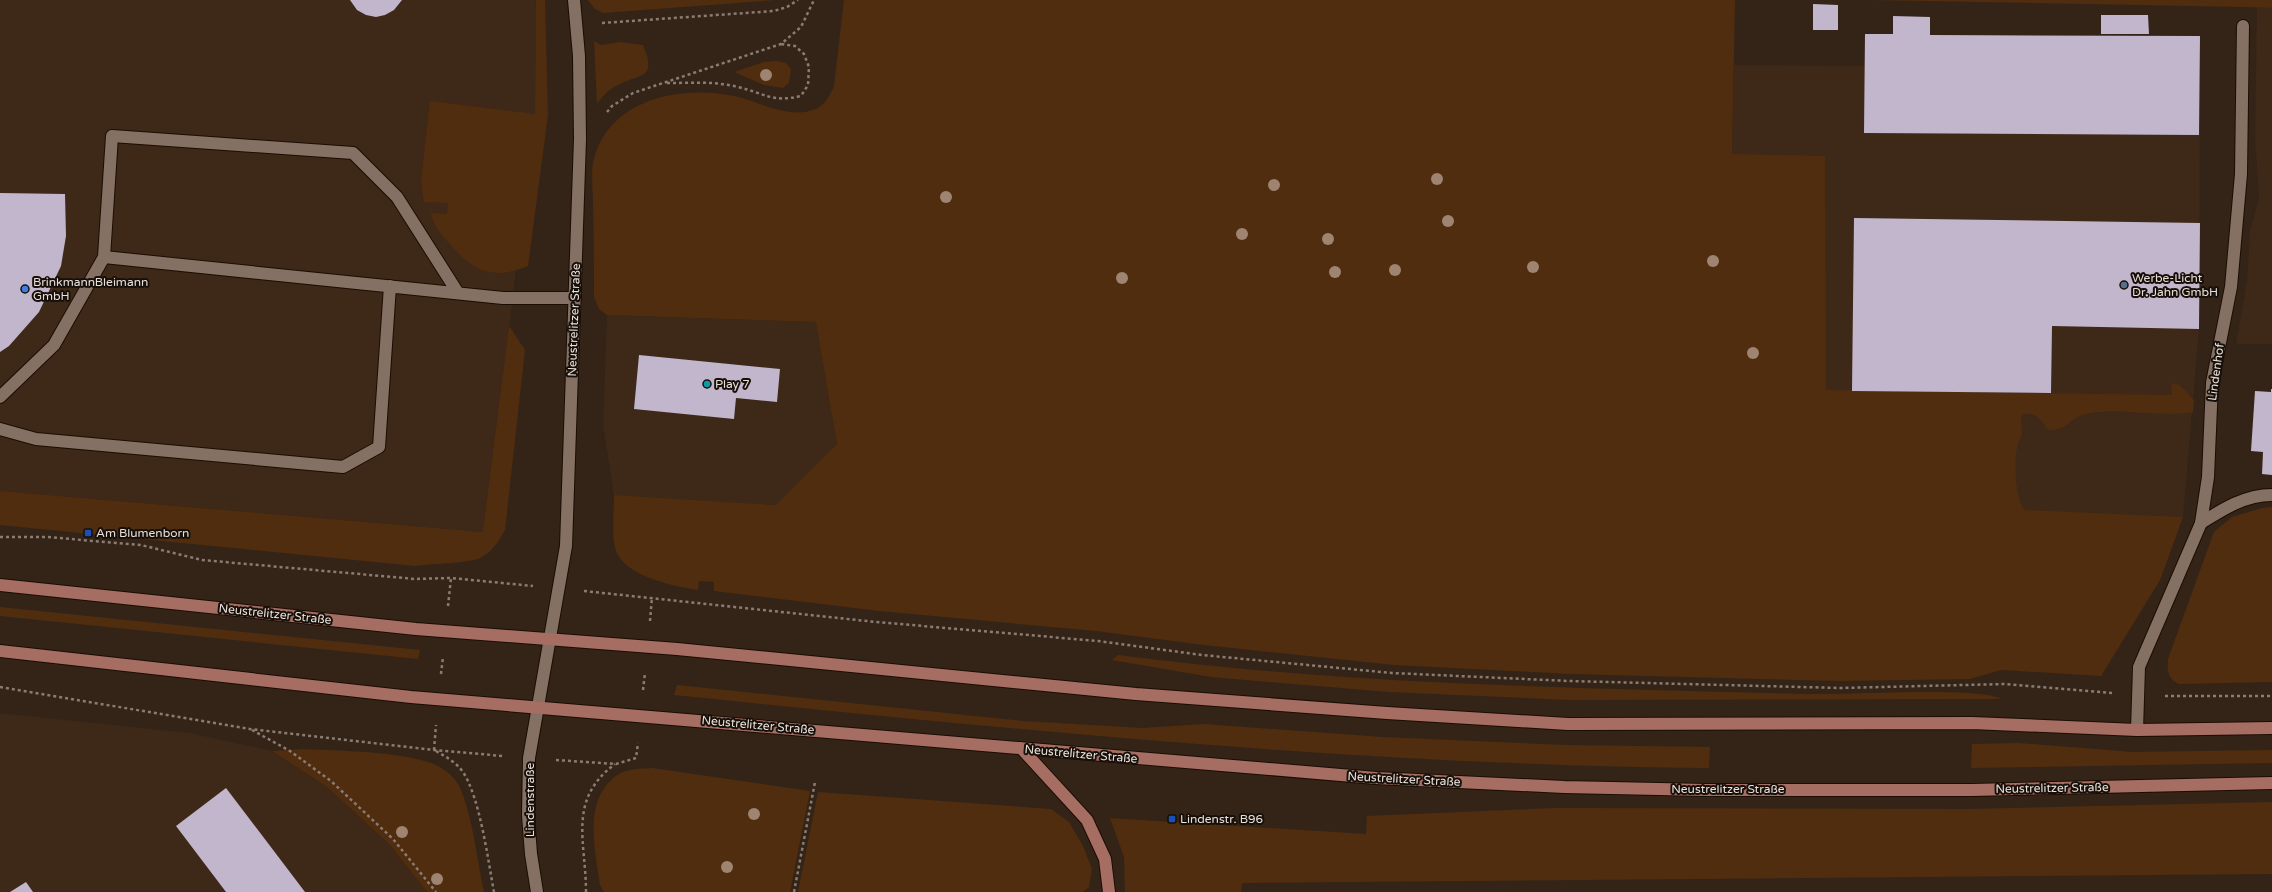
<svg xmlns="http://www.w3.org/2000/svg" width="2272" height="892" font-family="'Varela Round',sans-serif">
<rect width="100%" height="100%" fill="#342418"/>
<path fill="#3e2818" d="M 0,0 L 536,0 L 535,114 L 484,532 L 0,491 Z
M 2257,8 L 2272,8 L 2272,344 L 2236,344 L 2247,281 L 2250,231 L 2259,198 L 2255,139 Z
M 1734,65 L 1865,66 L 1865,86 L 2200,88 L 2199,329 L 2183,517 L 2160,580 L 2101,676 L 1826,390 L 1732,154 Z
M 607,315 L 817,322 L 837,444 L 776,505 L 614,495 L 603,425 Z
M 0,713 L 190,733 L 272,751 L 327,787 L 389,844 L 427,892 L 0,892 Z"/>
<path fill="#502d0f" d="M 536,0 L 545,0 L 548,115 L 528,266 C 491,281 473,271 448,242 C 441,235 432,223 431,213 L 447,214 L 448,203 L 424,202 L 421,181 L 430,101 L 535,114 Z
M 588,0 L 776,0 L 603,13 L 595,9 Z
M 844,0 L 1735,0 L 1732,154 L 1825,156 L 1826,390 L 2172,395 L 2171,383 L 2180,385 L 2194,400 L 2193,412 C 2158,418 2121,407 2086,414 C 2068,418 2070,430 2048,430 C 2041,420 2035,411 2022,415 C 2020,422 2022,426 2022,433 C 2021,438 2018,443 2017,448 C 2014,463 2015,500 2025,510 L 2183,517 L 2160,580 L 2101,676 L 2001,670 L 1970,679 L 1840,681 L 1571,674 L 1394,665 L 1204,645 L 1096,631 L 879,611 L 714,591 L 714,582 L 699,581 L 698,590 C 674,586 626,577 616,551 C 611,535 614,513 614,495 L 776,505 L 837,444 L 816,322 L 607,315 L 599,309 L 594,297 C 594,265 594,234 593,203 C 593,190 591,175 593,163 C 607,97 685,83 742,98 C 765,105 791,119 816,109 C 825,105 830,95 834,86 Z
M 1869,0 L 2272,0 L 2272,8 L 2243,7 Z
M 594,41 L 601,45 L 620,42 L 643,45 C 658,81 639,73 618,85 C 609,89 603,96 597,103 Z
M 776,61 L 786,63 L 791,69 L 789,83 L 783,88 L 764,85 L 734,72 L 764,62 Z
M 509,326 L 525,350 L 505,530 C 499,541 492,552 480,558 C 470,563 429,564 415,566 L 0,525 L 0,491 L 483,532 Z
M 2272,507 L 2272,682 L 2179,684 C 2168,679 2167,671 2168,659 L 2214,532 L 2232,517 L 2262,508 Z
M 0,607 L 420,650 L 418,659 L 0,616 Z
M 1118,655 C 1347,685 1580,688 1811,694 C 1844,695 1983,686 2001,699 L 1570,700 L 1389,692 L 1211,677 L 1112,660 Z
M 677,685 L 1023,721 L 1142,728 L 1204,724 L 1382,737 L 1566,745 L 1710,747 L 1709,768 C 1363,765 1018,730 674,695 Z
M 2018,743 L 2133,752 L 2272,750 L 2272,763 L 1971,768 L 1972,744 Z
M 303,749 C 339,751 404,751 436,765 C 445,769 456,778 460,788 C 473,818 477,859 484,892 L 427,892 L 389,844 L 327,787 L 272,751 Z
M 652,768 L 810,791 L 790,892 L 604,892 L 600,885 C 595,850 582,797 619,774 C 629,768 641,769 652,768 Z
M 818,792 L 1051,809 L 1069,822 L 1083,846 L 1092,869 L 1089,887 L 1083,892 L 798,892 Z
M 2272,802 L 2272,874 L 1242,883 L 1241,892 L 1125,892 L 1124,857 L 1110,818 L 1366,834 L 1367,816 L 1554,808 L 1970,809 Z"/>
<path fill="#c1b6cc" d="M 350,0 L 402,0 L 394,10 L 385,15 L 376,17 L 366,15 L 357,10 Z
M 1813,4 L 1838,5 L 1838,30 L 1813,30 Z
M 2101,15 L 2148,15 L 2149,34 L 2101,34 Z
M 1893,16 L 1930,17 L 1930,35 L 2200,36 L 2199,135 L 1864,133 L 1865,34 L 1893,34 Z
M 0,193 L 65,194 L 66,236 L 61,266 L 39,312 L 9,346 L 0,352 Z
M 1854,218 L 2200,223 L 2199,329 L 2052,326 L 2051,393 L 1852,391 Z
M 639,355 L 780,369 L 777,402 L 736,398 L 734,419 L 634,409 Z
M 2271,389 L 2272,389 L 2272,475 L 2262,474 L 2263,452 L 2251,451 L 2255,391 L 2271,392 Z
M 226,788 L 305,892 L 226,892 L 176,826 Z
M 26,882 L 33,892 L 10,892 Z"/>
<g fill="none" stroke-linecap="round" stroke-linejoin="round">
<defs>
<path id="service" d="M 104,257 L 112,136 L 353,153 L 397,197 L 458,293
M 0,397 L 54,345 L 104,257 L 503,298 L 575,298
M 0,429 L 36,439 L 343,467 L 379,447 L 390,286
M 2201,523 C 2223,509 2245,495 2272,495"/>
<path id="minor" d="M 2137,730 L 2139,667 L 2201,523 L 2208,477 L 2212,383 L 2231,287 L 2241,174 L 2243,26
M 537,892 L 531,854 L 528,815 L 529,758 L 566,546 L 580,139 L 579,56 L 574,0"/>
<path id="secondary" d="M 0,585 L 416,629 L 677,649 L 1136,694 L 1387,713 L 1568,724 L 1972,723 L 2137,730 L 2272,728
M 0,651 L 411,697 L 1376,778 L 1564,787 L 1706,790 L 1972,790 L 2272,783
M 1021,748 L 1087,820 L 1105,859 L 1109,892"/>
</defs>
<use href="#service" stroke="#1b0d03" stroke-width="14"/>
<use href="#minor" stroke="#1b0d03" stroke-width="14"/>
<use href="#secondary" stroke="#1b0d03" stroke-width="14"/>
<path stroke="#8a7c72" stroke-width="2.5" stroke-dasharray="3 3" stroke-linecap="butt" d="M 602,23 L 774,11 L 787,7 L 798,0
M 667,83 C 691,83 715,81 738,87 C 764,93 772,103 801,96 L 808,85 L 809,67 L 804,54 L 795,46 L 781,44
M 607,112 L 612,106 L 633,93 L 781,44 L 801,27 L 814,0
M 0,537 L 47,537 L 141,545 L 202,560 L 415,579 L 451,578 L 533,586
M 584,591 L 876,622 L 1098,641 L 1202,655 L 1392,673 L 1569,681 L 1840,688 L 2005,684 L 2112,693
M 448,606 L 451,578
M 650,621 L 652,597
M 441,674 L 443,657
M 0,687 L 250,729 L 434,750 L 503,756
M 643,690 L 645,673
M 2165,696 L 2272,696
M 252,730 L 290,751 L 331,781 L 393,839 L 436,892
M 434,750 L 436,725
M 436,751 C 446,757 456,762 463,772 C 480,798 488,860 494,892
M 556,760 L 616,764 L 636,758 L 638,743
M 586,892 C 586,841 567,800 615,764
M 794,892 L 815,782"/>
<use href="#service" stroke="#847163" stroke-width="12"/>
<use href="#minor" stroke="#847163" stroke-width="12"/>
<use href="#secondary" stroke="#a66e63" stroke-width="12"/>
</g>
<g fill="#9e8471">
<circle cx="766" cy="75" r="6"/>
<circle cx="1437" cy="179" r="6"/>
<circle cx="1274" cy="185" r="6"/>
<circle cx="946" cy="197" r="6"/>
<circle cx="1448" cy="221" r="6"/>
<circle cx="1242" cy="234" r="6"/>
<circle cx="1328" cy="239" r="6"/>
<circle cx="1713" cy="261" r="6"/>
<circle cx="1533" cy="267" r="6"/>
<circle cx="1395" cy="270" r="6"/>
<circle cx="1335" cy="272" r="6"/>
<circle cx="1122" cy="278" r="6"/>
<circle cx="1753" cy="353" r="6"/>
<circle cx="754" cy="814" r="6"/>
<circle cx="402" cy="832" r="6"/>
<circle cx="727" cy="867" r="6"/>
<circle cx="437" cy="879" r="6"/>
</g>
<circle fill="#5c6f8a" stroke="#160f0a" stroke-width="1.5" cx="2124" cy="285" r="4"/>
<circle fill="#3f7fe0" stroke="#160f0a" stroke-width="1.5" cx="25" cy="289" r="4"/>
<circle fill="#0f9aa8" stroke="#160f0a" stroke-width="1.5" cx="707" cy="384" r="4"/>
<g fill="#1a4fb4" stroke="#160f0a" stroke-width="1.5">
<rect x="84" y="529" width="8" height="8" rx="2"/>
<rect x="1168" y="815" width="8" height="8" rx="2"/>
</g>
<g text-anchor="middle" stroke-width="4" stroke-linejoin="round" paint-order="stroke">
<g font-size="12" fill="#ebe0d8" stroke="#160f0a" text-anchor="start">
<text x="2132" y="282">Werbe-Licht<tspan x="2132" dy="14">Dr. Jahn GmbH</tspan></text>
<text x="33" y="286">BrinkmannBleimann<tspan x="33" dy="14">GmbH</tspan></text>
<text x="715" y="388">Play 7</text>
<text x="96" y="537">Am Blumenborn</text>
<text x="1180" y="823">Lindenstr. B96</text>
</g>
<g font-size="12" fill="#ebe0d8" stroke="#160f0a">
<text transform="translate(574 320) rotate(-88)" y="4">Neustrelitzer Straße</text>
<text transform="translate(2216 372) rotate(-82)" y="4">Lindenhof</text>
<text transform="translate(275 614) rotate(6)" y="4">Neustrelitzer Straße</text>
<text transform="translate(758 725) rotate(5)" y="4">Neustrelitzer Straße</text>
<text transform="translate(1081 754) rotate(5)" y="4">Neustrelitzer Straße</text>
<text transform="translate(1404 779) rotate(3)" y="4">Neustrelitzer Straße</text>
<text transform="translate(2052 788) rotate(-1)" y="4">Neustrelitzer Straße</text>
<text x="1728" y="793">Neustrelitzer Straße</text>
<text transform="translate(530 800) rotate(-90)" y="4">Lindenstraße</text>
</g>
</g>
</svg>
